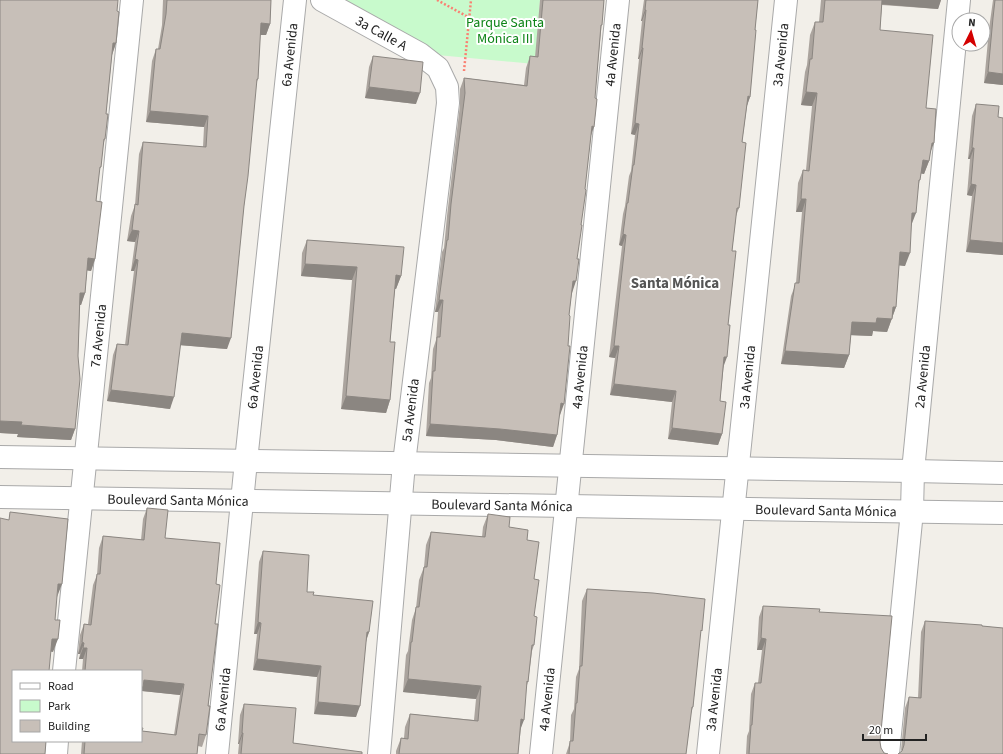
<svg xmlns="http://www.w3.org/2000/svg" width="1003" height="754" font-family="'Source Sans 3',sans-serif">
<rect width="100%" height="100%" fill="#f2efe9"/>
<path fill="#c8facc" d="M 345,0 L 540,0 L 535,64 L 437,55 Z"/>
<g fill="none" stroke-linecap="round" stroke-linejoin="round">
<defs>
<g id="minor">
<path id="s1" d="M 322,0 L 420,54 L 438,68 L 447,87 L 448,103 L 404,463 L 379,754"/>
<path d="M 0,457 L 913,471 L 1003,473"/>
<path id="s2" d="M 0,497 L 1003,513"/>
<path id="s3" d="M 64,671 L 132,0"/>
<path d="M 56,754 L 57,741"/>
<path id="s4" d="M 217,754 L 246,461 L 295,0"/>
<path id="s5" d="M 541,754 L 618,0"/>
<path id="s6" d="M 708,754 L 786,0"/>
<path id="s7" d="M 888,754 L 912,511 L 913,471 L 959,0"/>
</g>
</defs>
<use href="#minor" stroke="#a9a9a9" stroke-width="24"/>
<path stroke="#fa8072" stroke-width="2.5" stroke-dasharray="2 2" stroke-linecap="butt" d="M 437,0 L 470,18
M 464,71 L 471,0"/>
<use href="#minor" stroke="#fff" stroke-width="22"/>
</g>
<path fill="#aba49e" d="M 0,0 L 117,11 L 116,43 L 112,55 L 106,114 L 105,139 L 103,145 L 101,167 L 99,170 L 96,201 L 95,259 L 91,271 L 87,270 L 85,293 L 81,305 L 80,305 L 75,429 L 71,440 L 17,437 L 18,434 L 0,433 Z
M 163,0 L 271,0 L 270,24 L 266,35 L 260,35 L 258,79 L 256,84 L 244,206 L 227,349 L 180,345 L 170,409 L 107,401 L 113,355 L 117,344 L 125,345 L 134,271 L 131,271 L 135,242 L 127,241 L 131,216 L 135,205 L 139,154 L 143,142 L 203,147 L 204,127 L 146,122 L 152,61 L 156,49 L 158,49 L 162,25 Z
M 540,0 L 604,0 L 591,136 L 569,315 L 560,415 L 559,415 L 557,435 L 553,447 L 496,440 L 426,436 L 429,383 L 431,378 L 433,349 L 436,340 L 438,312 L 435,312 L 442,252 L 444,248 L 447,216 L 460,105 L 460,89 L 464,78 L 524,85 L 526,68 L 530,56 L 535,57 Z
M 644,0 L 758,0 L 755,30 L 750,97 L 747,106 L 742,142 L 739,208 L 736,216 L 732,251 L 728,325 L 720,401 L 722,434 L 718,445 L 668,439 L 672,402 L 610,395 L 615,358 L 609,357 L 622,246 L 619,245 L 623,214 L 625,206 L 629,176 L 631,171 L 635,135 L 631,134 L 639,59 L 638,59 L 642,21 L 641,21 Z
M 821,0 L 941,0 L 938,9 L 882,5 L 880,30 L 926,108 L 930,154 L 929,161 L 924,174 L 921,173 L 911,226 L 905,266 L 899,265 L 896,307 L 887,332 L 873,331 L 872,336 L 851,335 L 849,355 L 844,368 L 781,364 L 791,296 L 796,283 L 802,212 L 796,212 L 798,183 L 803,170 L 806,170 L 812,106 L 801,105 L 805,72 L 807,65 L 810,35 L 815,22 L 819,22 Z
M 993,0 L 1003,0 L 1003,85 L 984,83 L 989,29 Z
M 373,56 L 416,104 L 365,98 L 369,67 Z
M 976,104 L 998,117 L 1003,255 L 966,252 L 972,196 L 967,195 L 970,159 L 968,159 L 972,116 Z
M 307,240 L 401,276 L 396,289 L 395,288 L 390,342 L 390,400 L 386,413 L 341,409 L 352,280 L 301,276 L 302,253 Z
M 147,508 L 165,538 L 216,584 L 215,624 L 206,735 L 202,747 L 198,746 L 197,754 L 81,754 L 82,741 L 141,741 L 142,731 L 174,735 L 180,695 L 142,691 L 141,694 L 141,671 L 82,671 L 83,659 L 79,659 L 80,654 L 78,654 L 80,635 L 84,624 L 88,624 L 93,585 L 97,575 L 99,548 L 103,536 L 141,540 L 143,519 Z
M 488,514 L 509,527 L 527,540 L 534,579 L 534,645 L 532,651 L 528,682 L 526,688 L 521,728 L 518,754 L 396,754 L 396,751 L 401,738 L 404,738 L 405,727 L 410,714 L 474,720 L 476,699 L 403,692 L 406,655 L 408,651 L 412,620 L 416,608 L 419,580 L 424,567 L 426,545 L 431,532 L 482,537 L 483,527 Z
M 263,551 L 307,592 L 313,595 L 369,632 L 366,642 L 356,717 L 314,714 L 317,677 L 253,670 L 257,634 L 254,634 L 259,562 Z
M 587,589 L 700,634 L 693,707 L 691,713 L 686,754 L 566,754 L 570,742 L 571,715 L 574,709 L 576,677 L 579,669 L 582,601 Z
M 763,606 L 819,612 L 880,742 L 881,748 L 884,753 L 888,754 L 746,754 L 747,736 L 749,731 L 751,694 L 755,683 L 758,683 L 762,650 L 757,650 L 759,617 Z
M 925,621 L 1003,628 L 901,751 L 905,708 L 909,697 L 918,698 L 921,632 Z
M 244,704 L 293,743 L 362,754 L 238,754 L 239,744 L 238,744 L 240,715 Z"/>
<path fill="#8b8681" d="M 880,0 L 941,0 L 938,9 L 878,4 Z
M 645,10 L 646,10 L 642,21 L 641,21 Z
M 261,23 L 270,24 L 266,35 L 256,35 Z
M 113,43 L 116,43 L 112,55 Z
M 642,48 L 643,48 L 639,59 L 638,59 Z
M 988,72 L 1003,74 L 1003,85 L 984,83 Z
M 369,87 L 420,93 L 416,104 L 365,98 Z
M 806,92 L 817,93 L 812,106 L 801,105 Z
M 748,96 L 750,97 L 746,108 Z
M 150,111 L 208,116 L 204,127 L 146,122 Z
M 635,123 L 639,124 L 635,135 L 631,134 Z
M 592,126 L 594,127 L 590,138 Z
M 932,143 L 934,143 L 929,156 Z
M 972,148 L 974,148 L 970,159 L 968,159 Z
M 923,160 L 929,161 L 924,174 L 918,173 Z
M 971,184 L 976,185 L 972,196 L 967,195 Z
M 801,199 L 806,199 L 802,212 L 796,212 Z
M 912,213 L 916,213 L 911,226 Z
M 132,230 L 139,231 L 135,242 L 127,241 Z
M 623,234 L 626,235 L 622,246 L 619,245 Z
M 970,240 L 1003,243 L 1003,255 L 966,252 Z
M 900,252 L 910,253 L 905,266 L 895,265 Z
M 88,258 L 95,259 L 91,271 L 84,270 Z
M 135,259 L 138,260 L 134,271 L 131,271 Z
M 305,264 L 357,267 L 352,280 L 301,276 Z
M 396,275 L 401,276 L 396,289 L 391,288 Z
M 573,281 L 576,281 L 572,293 L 569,292 Z
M 80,293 L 85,293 L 81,305 L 76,304 Z
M 439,300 L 443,300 L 438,312 L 435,312 Z
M 893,307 L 896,307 L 887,332 L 873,331 L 872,336 L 847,335 L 852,322 Z
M 182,333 L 231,338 L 227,349 L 178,345 Z
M 614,346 L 619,346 L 615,358 L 609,357 Z
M 785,351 L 849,355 L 844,368 L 781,364 Z
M 724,357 L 727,357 L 723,368 Z
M 614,384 L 676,391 L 672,402 L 610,395 Z
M 111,390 L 174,397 L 170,409 L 107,401 Z
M 346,396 L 390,400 L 386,413 L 341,409 Z
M 561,403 L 564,404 L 560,415 L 556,415 Z
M 0,421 L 22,422 L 18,434 L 0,433 Z
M 430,424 L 500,429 L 557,435 L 553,447 L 496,440 L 426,436 Z
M 21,425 L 75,429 L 71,440 L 17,437 Z
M 672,428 L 722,434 L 718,445 L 668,439 Z
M 58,584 L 62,584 L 57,597 Z
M 258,622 L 261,623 L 257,634 L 254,634 Z
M 367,632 L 369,632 L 365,643 Z
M 761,638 L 766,639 L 762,650 L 757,650 Z
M 52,639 L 58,639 L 53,652 L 47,651 Z
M 82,642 L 84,643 L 80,654 L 78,654 Z
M 83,648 L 87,648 L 83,659 L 79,659 Z
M 257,659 L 321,666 L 317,677 L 253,670 Z
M 408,679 L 481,686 L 476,699 L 403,692 Z
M 144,680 L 184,684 L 180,695 L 142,691 L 141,694 L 141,687 Z
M 318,702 L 360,706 L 356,717 L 314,714 Z
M 521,719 L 524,720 L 519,733 Z
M 242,733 L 243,733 L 239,744 L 238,744 Z"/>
<path fill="#c7bfb8" stroke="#8b8681" d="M 0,0 L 118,0 L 117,11 L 119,12 L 116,43 L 113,43 L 106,114 L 108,114 L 105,139 L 104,139 L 101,167 L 100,167 L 96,201 L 102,202 L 95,259 L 88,258 L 85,293 L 80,293 L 78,356 L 80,379 L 75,429 L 21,425 L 22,422 L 0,421 Z
M 167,0 L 271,0 L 270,24 L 261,23 L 258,79 L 257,79 L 248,176 L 244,206 L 231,338 L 182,333 L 174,397 L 111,390 L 117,344 L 128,345 L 138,260 L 135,259 L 139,231 L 132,230 L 135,204 L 138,205 L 143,142 L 206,147 L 208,116 L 150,111 L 156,49 L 160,49 L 166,14 Z
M 543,0 L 604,0 L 602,25 L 601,25 L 595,98 L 597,99 L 594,127 L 592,126 L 585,189 L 586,190 L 581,225 L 582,225 L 577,259 L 579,259 L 576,281 L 573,281 L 569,315 L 570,316 L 568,346 L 570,346 L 564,404 L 561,403 L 557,435 L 500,429 L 430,424 L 433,371 L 435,371 L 437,337 L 440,337 L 443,300 L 439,300 L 447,240 L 448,240 L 451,204 L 465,93 L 464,78 L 527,86 L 530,56 L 538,57 Z
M 646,0 L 758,0 L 755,30 L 756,30 L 750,97 L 748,96 L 742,142 L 746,143 L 739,208 L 737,208 L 732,251 L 736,251 L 728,325 L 730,325 L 727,357 L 724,357 L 720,401 L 726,402 L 722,434 L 672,428 L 676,391 L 614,384 L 619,346 L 614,346 L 626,235 L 623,234 L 627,203 L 628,203 L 633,165 L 634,165 L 639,124 L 635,123 L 643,48 L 642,48 L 646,10 L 645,10 Z
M 825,0 L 882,0 L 880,30 L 933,35 L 926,108 L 936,109 L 934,143 L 932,143 L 929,161 L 923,160 L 920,180 L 919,180 L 916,213 L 912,213 L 910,253 L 900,252 L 896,307 L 893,307 L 892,319 L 877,318 L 876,323 L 852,322 L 849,355 L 785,351 L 795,283 L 799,283 L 806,199 L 801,199 L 803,170 L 809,171 L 817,93 L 806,92 L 810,59 L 812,59 L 815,22 L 823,22 Z
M 995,0 L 1003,0 L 1003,74 L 988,72 L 993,18 Z
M 373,56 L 423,62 L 420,93 L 369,87 Z
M 976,104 L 999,106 L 998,117 L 1003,118 L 1003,243 L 970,240 L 976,185 L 971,184 L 974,148 L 972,148 Z
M 307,240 L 404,247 L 401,276 L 396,275 L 390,342 L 395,342 L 390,400 L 346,396 L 357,267 L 305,264 Z
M 147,508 L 168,510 L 165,538 L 220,543 L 216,584 L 220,585 L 215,624 L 218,624 L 208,706 L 210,706 L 206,735 L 199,734 L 197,754 L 84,754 L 85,741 L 141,741 L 141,728 L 143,728 L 142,731 L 176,735 L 184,684 L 144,680 L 143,687 L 141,687 L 141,671 L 85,671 L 87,648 L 83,648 L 84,643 L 82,642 L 84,624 L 91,625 L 97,574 L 100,574 L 103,536 L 144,540 Z
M 10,512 L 68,519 L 62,584 L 58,584 L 55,620 L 60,620 L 58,639 L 52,639 L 49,671 L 13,671 L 13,741 L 46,741 L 45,754 L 0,754 L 0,518 L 9,520 Z
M 488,514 L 510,517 L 509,527 L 528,530 L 527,540 L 539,542 L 534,579 L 539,580 L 534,616 L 537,617 L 534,645 L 532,645 L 528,682 L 527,681 L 524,720 L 521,719 L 518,754 L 399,754 L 401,738 L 408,739 L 410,714 L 478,721 L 481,686 L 408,679 L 411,642 L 412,642 L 416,607 L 419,607 L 424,567 L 427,567 L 431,532 L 485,537 Z
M 263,551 L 309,555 L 307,592 L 314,592 L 313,595 L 373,601 L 369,632 L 367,632 L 360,706 L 318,702 L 321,666 L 257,659 L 261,623 L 258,622 Z
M 587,589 L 653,593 L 705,599 L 702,631 L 701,630 L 693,707 L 692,707 L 686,754 L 569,754 L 570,741 L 573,741 L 576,703 L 577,703 L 580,666 L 582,666 Z
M 763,606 L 820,609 L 819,612 L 892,616 L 880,742 L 881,748 L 884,753 L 888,754 L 749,754 L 751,725 L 752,725 L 755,683 L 761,683 L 766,639 L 761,638 Z
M 925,621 L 982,625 L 982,626 L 1003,628 L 1003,754 L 898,754 L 902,751 L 904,745 L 909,697 L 921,698 Z
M 244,704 L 296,708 L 293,743 L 362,752 L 362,754 L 241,754 L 243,733 L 242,733 Z"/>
<g text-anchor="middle" stroke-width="4" stroke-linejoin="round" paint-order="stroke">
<g font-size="14" fill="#0c8416" stroke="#fff">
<text x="505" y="27">Parque Santa<tspan x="505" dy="16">Mónica III</tspan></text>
</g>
<g font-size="14" fill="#222" stroke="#fff">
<text dy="5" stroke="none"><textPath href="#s1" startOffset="68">3a Calle A</textPath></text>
<text dy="5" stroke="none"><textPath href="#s4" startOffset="703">6a Avenida</textPath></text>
<text dy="5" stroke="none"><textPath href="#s5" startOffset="703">4a Avenida</textPath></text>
<text dy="5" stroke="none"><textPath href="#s6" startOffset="703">3a Avenida</textPath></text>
<text dy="5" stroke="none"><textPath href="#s3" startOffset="337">7a Avenida</textPath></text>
<text dy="5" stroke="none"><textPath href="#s4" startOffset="379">6a Avenida</textPath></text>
<text dy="5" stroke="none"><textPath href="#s5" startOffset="379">4a Avenida</textPath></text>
<text dy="5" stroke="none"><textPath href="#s6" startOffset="379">3a Avenida</textPath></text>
<text dy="5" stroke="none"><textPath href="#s7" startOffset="379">2a Avenida</textPath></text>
<text transform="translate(410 410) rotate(-83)" y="5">5a Avenida</text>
<text dy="5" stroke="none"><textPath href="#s2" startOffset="178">Boulevard Santa Mónica</textPath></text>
<text dy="5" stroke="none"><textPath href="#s2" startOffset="502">Boulevard Santa Mónica</textPath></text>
<text dy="5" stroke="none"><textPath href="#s2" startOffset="826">Boulevard Santa Mónica</textPath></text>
<text dy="5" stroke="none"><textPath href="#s4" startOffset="55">6a Avenida</textPath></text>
<text dy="5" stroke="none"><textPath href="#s5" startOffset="55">4a Avenida</textPath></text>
<text dy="5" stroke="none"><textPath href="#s6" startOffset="55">3a Avenida</textPath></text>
</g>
<g font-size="15" font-weight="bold" fill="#555" stroke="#fff">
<text x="675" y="288">Santa Mónica</text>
</g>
</g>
<rect x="12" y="670" width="130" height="72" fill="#ffffff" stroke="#a7a7a7"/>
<rect x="20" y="683" width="20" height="6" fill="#ffffff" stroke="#a7a7a7"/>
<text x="48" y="690" font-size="12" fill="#222222">Road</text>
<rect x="20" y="700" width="20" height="12" fill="#c8facc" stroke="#a7a7a7"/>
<text x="48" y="710" font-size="12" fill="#222222">Park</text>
<rect x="20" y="720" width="20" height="12" fill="#c7bfb8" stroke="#a7a7a7"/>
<text x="48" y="730" font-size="12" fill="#222222">Building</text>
<g transform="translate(971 32) rotate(5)"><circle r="19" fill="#ffffff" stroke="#a7a7a7"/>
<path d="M0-3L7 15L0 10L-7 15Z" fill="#d40000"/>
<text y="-6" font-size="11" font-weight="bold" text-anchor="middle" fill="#222222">N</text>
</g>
<path d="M863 734v6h63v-6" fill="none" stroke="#222222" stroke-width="2"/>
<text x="869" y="734" font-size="12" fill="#222222" stroke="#ffffff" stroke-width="3" paint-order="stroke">20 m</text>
</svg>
